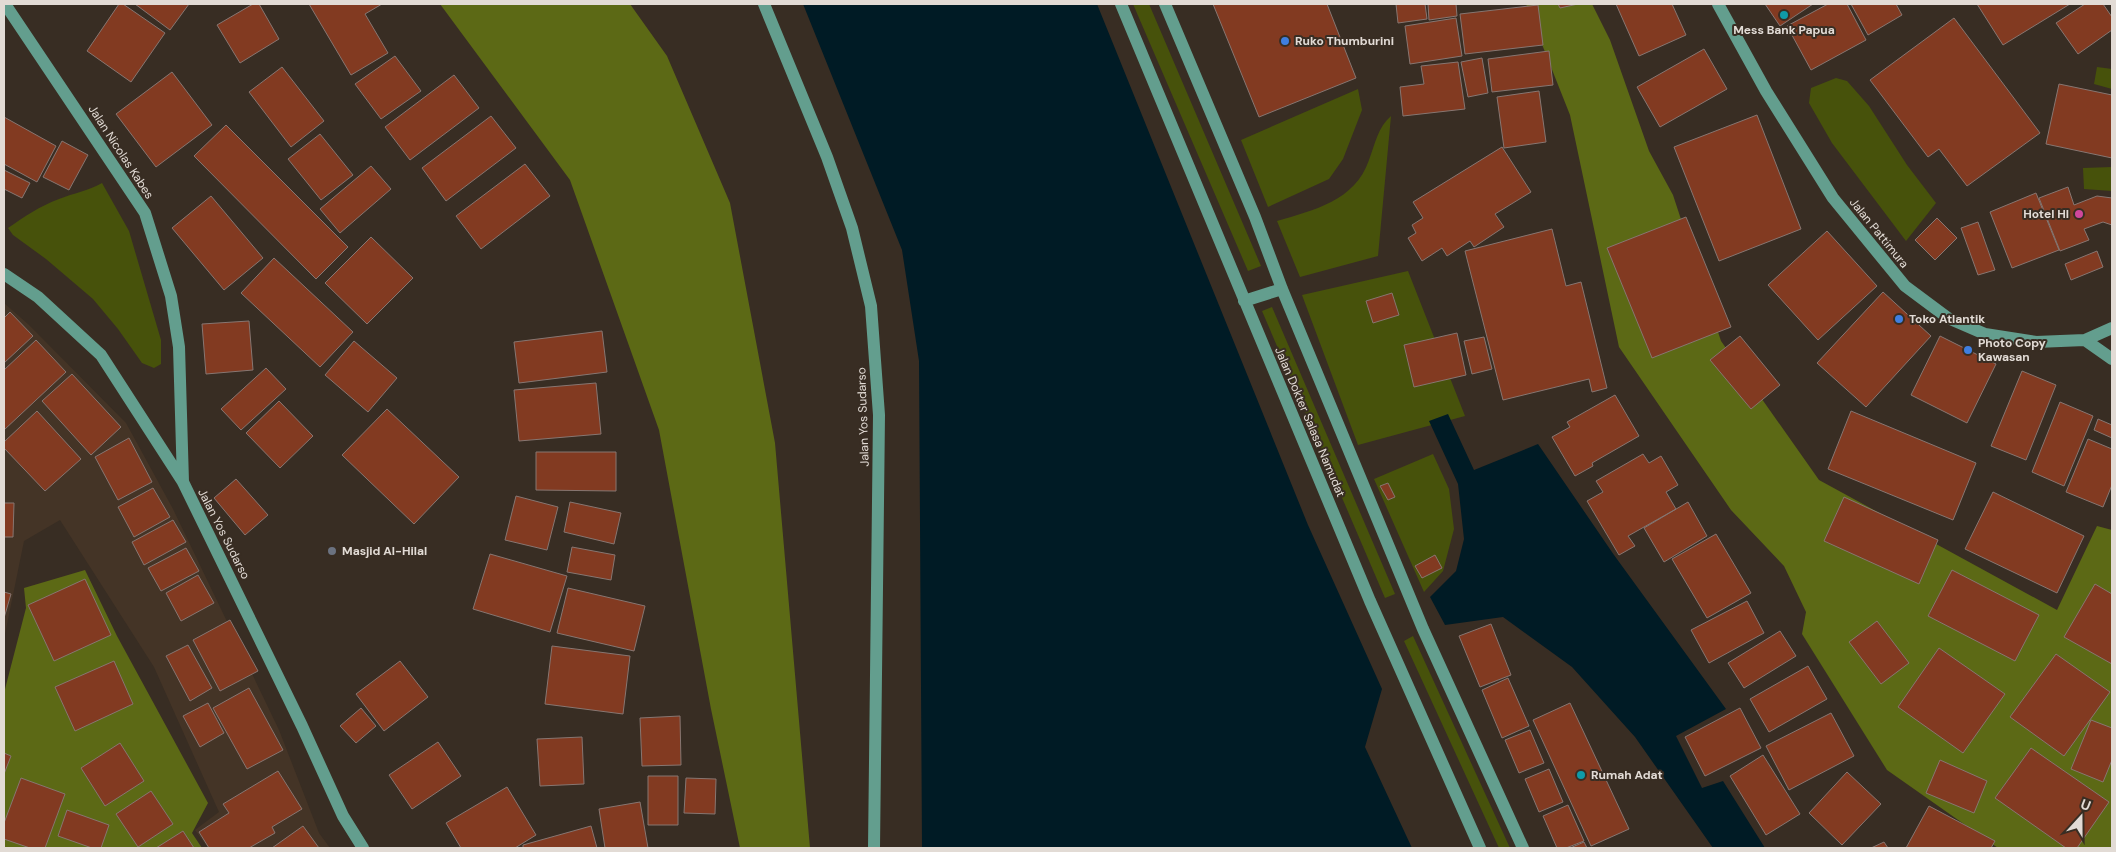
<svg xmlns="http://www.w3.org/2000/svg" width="2116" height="852" font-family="'DM Sans',sans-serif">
<rect width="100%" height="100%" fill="#382d23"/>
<path fill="#443426" d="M 4,303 L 29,325 L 126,423 L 173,509 L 279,730 L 319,833 L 330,848 L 208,848 L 195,830 L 219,812 L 154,667 L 60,520 L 24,541 L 4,639 Z"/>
<path fill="#47520b" d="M 1133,4 L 1149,4 L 1261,266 L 1248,271 Z
M 2097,67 L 2112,69 L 2112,89 L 2094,84 Z
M 1836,78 L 1847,81 L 1869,106 L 1907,165 L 1936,203 L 1906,241 L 1832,143 L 1809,103 L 1811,88 Z
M 1358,89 L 1362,110 L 1343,159 L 1329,179 L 1268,207 L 1241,140 Z
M 1391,116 L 1378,256 L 1300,277 L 1277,221 C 1314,210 1355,201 1369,160 C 1375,144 1378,127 1391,116 Z
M 2112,167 L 2112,191 L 2084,189 L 2083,168 Z
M 102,183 L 129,231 L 161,340 L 161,364 L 154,368 L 142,363 L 118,329 L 93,299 L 46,259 L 13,235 L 8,228 C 24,217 40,206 59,199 C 74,193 88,191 102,183 Z
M 1408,271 L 1465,416 L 1358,445 L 1302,295 Z
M 1272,307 L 1395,594 L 1385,598 L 1262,311 Z
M 1433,454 L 1449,489 L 1454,529 L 1443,571 L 1424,592 L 1374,479 Z
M 1413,636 L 1510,848 L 1499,848 L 1404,641 Z"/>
<path fill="#5c6915" d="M 440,4 L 630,4 L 667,56 L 730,203 L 775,443 L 810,848 L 740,848 L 711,709 L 659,430 L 570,180 Z
M 1526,4 L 1592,4 L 1610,40 L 1649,151 L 1673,195 L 1721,341 L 1819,480 L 2057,610 L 2097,526 L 2112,530 L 2112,848 L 1998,848 L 1887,770 L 1802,634 L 1806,612 L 1784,566 L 1731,510 L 1619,347 L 1570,115 Z
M 85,570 L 117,636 L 208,803 L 192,833 L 202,848 L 4,848 L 4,693 L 26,608 L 24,588 Z"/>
<path fill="#001b25" d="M 803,4 L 1097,4 L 1308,525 L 1382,689 L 1365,747 L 1412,848 L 922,848 L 919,361 L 902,250 Z
M 1448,414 L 1474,470 L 1538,444 L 1614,555 L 1726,709 L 1676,736 L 1702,788 L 1723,781 L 1765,848 L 1713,848 L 1635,737 L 1572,667 L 1503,617 L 1445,625 L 1430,597 L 1456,571 L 1464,539 L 1458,484 L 1429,421 Z"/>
<path fill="#823a21" stroke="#877671" d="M 119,4 L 123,4 L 165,33 L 131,82 L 87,51 Z
M 135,4 L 189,4 L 170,30 Z
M 253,4 L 259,4 L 279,39 L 240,63 L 217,25 Z
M 309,4 L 382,4 L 365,14 L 388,53 L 351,75 Z
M 1213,4 L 1327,4 L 1356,78 L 1259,117 Z
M 1396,4 L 1425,4 L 1427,19 L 1398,23 Z
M 1428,4 L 1456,4 L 1457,16 L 1429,20 Z
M 1558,4 L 1578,4 L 1560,8 Z
M 1616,4 L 1672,4 L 1686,35 L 1639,56 Z
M 1765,4 L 1813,4 L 1780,26 Z
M 1828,4 L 1847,4 L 1866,40 L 1811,70 L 1787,26 Z
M 1851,4 L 1896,4 L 1902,15 L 1868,35 Z
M 1977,4 L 2070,4 L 2003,45 Z
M 2085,4 L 2103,4 L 2112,17 L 2112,30 L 2078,54 L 2056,23 Z
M 1538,5 L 1543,45 L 1465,54 L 1460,14 Z
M 1456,18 L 1462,56 L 1410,64 L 1405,26 Z
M 1954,18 L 2040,133 L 1967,186 L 1939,149 L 1928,157 L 1870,80 Z
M 1704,49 L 1727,89 L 1660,127 L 1637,87 Z
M 1549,51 L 1553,85 L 1492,92 L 1488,59 Z
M 395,56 L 421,91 L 381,119 L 355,84 Z
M 1482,58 L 1488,93 L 1468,97 L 1461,62 Z
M 1458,62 L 1465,109 L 1403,116 L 1400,87 L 1424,84 L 1421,66 Z
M 282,67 L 324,121 L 291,147 L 249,92 Z
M 172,72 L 212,125 L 156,167 L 116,114 Z
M 454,75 L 479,108 L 410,160 L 385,127 Z
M 2059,84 L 2112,95 L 2112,158 L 2046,144 Z
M 1539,91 L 1546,142 L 1504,148 L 1497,97 Z
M 1757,115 L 1801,229 L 1719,261 L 1674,147 Z
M 491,116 L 516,148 L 446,201 L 422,168 Z
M 4,117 L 56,146 L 37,182 L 4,164 Z
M 226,125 L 348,247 L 316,279 L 194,156 Z
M 320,134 L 353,175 L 321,200 L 288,159 Z
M 62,141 L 88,155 L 69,190 L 43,177 Z
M 1502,147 L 1531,192 L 1495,214 L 1504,227 L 1474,247 L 1470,241 L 1447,256 L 1442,248 L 1422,261 L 1408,238 L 1416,233 L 1412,225 L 1423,218 L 1413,202 Z
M 525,164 L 550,196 L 481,249 L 456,216 Z
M 371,166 L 391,189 L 340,233 L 320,209 Z
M 4,170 L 30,183 L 22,198 L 4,189 Z
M 2068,187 L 2074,205 L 2097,196 L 2112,198 L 2112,225 L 2103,222 L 2084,229 L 2089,240 L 2060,251 L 2039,198 Z
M 2036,193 L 2059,250 L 2012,268 L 1990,212 Z
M 211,196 L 263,258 L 224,290 L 172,228 Z
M 1686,217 L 1731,327 L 1652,358 L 1607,248 Z
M 1937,218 L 1957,238 L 1935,260 L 1915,240 Z
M 1978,222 L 1995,270 L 1978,275 L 1961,228 Z
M 1552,229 L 1566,286 L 1581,282 L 1607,388 L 1592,392 L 1589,379 L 1503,400 L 1465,251 Z
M 1827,231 L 1877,286 L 1818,340 L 1768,285 Z
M 371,237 L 413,278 L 367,324 L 325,283 Z
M 2097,251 L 2103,267 L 2071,280 L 2065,264 Z
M 274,258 L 353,332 L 320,367 L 241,293 Z
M 1883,292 L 1931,336 L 1866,407 L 1817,363 Z
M 1392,293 L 1399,315 L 1373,323 L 1366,301 Z
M 10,312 L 33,336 L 4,363 L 4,318 Z
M 249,321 L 253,370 L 206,374 L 202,324 Z
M 602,331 L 607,372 L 519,383 L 514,342 Z
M 1457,333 L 1466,375 L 1414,387 L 1404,345 Z
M 1740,336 L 1780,385 L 1751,409 L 1710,360 Z
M 1940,336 L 1996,364 L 1967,423 L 1911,395 Z
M 1484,337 L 1492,369 L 1472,374 L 1464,341 Z
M 36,340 L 66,372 L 4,430 L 4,370 Z
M 354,341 L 397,378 L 368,412 L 325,375 Z
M 266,368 L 286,389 L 241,430 L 221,409 Z
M 2022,371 L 2056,385 L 2026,460 L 1991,446 Z
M 72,374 L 121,427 L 91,455 L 42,401 Z
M 596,383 L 601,434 L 519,441 L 514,390 Z
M 1615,395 L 1639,436 L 1592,463 L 1593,466 L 1575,476 L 1552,437 L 1570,427 L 1567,422 Z
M 279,401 L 313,436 L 280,468 L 246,433 Z
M 2060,402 L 2093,416 L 2064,486 L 2032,472 Z
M 387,409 L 459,477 L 414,524 L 342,455 Z
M 37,411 L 81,459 L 45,491 L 4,448 L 4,442 Z
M 1851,411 L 1976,463 L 1953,520 L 1828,469 Z
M 2098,419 L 2112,425 L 2112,438 L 2094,430 Z
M 129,438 L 152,482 L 118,500 L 95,457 Z
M 2088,439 L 2112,449 L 2112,485 L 2103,507 L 2066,492 Z
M 536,452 L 616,452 L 616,491 L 536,490 Z
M 1643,454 L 1649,463 L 1661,456 L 1678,485 L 1666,492 L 1676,509 L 1628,536 L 1635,546 L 1619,555 L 1587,501 L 1603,492 L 1596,481 Z
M 236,479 L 268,515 L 245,535 L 214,498 Z
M 1388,483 L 1395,497 L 1388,500 L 1380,486 Z
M 153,488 L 170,517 L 134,537 L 118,507 Z
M 1993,492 L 2084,536 L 2057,593 L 1965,549 Z
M 516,496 L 558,507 L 547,550 L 505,540 Z
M 1844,497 L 1938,540 L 1919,584 L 1824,541 Z
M 570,502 L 621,513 L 614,544 L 564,532 Z
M 1688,502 L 1707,536 L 1664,562 L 1644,528 Z
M 4,503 L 14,503 L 13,537 L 4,537 Z
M 173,520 L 186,542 L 144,565 L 132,542 Z
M 1716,534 L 1751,593 L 1707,618 L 1672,559 Z
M 572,547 L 615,555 L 611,580 L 567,572 Z
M 186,548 L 199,571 L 161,591 L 148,568 Z
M 490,554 L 567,576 L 550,632 L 473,609 Z
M 1435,555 L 1442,568 L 1422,578 L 1415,566 Z
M 1952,570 L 2039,615 L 2015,661 L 1928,616 Z
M 198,575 L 214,603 L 181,621 L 166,593 Z
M 85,579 L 111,635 L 54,661 L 28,605 Z
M 2095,584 L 2112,594 L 2112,664 L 2064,637 Z
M 568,588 L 645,606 L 634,651 L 557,633 Z
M 4,592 L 11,594 L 4,618 Z
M 1747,601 L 1764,633 L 1709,663 L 1691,630 Z
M 230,620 L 258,671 L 220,691 L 193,640 Z
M 1877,621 L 1909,663 L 1881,684 L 1849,642 Z
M 1491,624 L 1511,675 L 1480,687 L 1459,636 Z
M 1780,631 L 1796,656 L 1744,688 L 1728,663 Z
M 188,645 L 212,688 L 190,701 L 166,656 Z
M 552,646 L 630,656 L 623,714 L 545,704 Z
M 1939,648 L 2005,694 L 1963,753 L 1898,707 Z
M 2056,654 L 2110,692 L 2064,756 L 2010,717 Z
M 114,661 L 133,704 L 75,731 L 55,687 Z
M 400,661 L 428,697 L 384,731 L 356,694 Z
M 1808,666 L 1827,699 L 1769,732 L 1750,699 Z
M 1508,678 L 1529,726 L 1502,738 L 1482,690 Z
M 249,688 L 283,750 L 247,769 L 213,708 Z
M 208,703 L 224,733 L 200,747 L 183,716 Z
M 1570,703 L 1629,829 L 1591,846 L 1533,720 Z
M 361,708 L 376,726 L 356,743 L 340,726 Z
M 1740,708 L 1761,748 L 1705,776 L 1685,737 Z
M 1831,713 L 1854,756 L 1789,790 L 1766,746 Z
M 680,716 L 681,765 L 642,766 L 640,718 Z
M 2091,720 L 2112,728 L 2112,760 L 2103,782 L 2071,769 Z
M 1530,730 L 1544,763 L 1519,773 L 1505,740 Z
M 582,737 L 584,784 L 540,786 L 537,739 Z
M 438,742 L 461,776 L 412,809 L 389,775 Z
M 120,743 L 144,781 L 105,806 L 81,768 Z
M 2031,748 L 2109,802 L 2077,848 L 2066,848 L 1995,798 Z
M 4,753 L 11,756 L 4,774 Z
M 1763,755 L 1800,814 L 1766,835 L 1730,776 Z
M 1940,760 L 1987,781 L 1974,813 L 1926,793 Z
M 1549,769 L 1563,802 L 1539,812 L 1525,779 Z
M 278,771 L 302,809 L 272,827 L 275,833 L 249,848 L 209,848 L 199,832 L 229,813 L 223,804 Z
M 1847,772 L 1881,804 L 1842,845 L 1809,813 Z
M 648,776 L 678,776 L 678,825 L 648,825 Z
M 21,778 L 65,794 L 45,848 L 30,848 L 4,839 L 4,823 Z
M 686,778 L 716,779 L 715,814 L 684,813 Z
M 507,787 L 536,835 L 515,848 L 461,848 L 446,823 Z
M 151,791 L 173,824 L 138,847 L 116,814 Z
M 640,802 L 648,848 L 605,848 L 599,809 Z
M 1568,805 L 1584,841 L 1566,848 L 1557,848 L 1543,816 Z
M 1929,806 L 1995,841 L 1991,848 L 1906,848 Z
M 67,810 L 109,825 L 101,848 L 92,848 L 58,836 Z
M 303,826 L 319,848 L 272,848 Z
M 591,826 L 597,848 L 523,848 L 523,845 Z
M 183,831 L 194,848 L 156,848 Z
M 1584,842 L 1587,848 L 1570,848 Z
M 1884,842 L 1888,848 L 1871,848 Z"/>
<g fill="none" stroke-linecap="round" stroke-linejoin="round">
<path stroke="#639e8e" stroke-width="12" d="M 5,4 L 145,213 L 171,296 L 179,347 L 183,482
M 764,4 L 827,157 L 852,228 L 871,306 L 879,415 L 874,848
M 1121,4 L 1370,601 L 1480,848
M 1165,4 L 1255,217 L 1282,289 L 1423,629 L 1523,848
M 1718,4 L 1766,91 L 1833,198 L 1905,286 L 1948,318 L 1985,334 L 2036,342 L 2085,340 L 2112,328
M 4,274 L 38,297 L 101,355 L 183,482 L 302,726 L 343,816 L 363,848
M 1244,301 L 1282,289
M 2085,340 L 2112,359"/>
</g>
<g fill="#0f9aa8" stroke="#382d23" stroke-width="2">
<circle cx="1784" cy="15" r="5"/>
<circle cx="1581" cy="775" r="5"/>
</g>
<g fill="#3f7fe0" stroke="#382d23" stroke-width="2">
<circle cx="1285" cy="41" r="5"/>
<circle cx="1899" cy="319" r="5"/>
<circle cx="1968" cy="350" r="5"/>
</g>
<circle fill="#d1479c" stroke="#382d23" stroke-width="2" cx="2079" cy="214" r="5"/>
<circle fill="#6b7280" stroke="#382d23" stroke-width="2" cx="332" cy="551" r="5"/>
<g text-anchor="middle" stroke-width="4" stroke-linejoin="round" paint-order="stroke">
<g font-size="12" font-weight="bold" fill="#e2dbd5" stroke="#382d23" text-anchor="start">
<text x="1784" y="34" text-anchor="middle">Mess Bank Papua</text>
<text x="1295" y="45">Ruko Thumburini</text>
<text x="2069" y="218" text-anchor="end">Hotel HI</text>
<text x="1909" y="323">Toko Atlantik</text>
<text x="1978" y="347">Photo Copy<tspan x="1978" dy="14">Kawasan</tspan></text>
<text x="342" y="555">Masjid Al-Hilal</text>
<text x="1591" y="779">Rumah Adat</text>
</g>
<g font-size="12" fill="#e2dbd5" stroke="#382d23">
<text transform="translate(121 152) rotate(57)" y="4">Jalan Nicolas Kabes</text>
<text transform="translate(1879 233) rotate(51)" y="4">Jalan Pattimura</text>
<text transform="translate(863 417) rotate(-92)" y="4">Jalan Yos Sudarso</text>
<text transform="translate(1310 422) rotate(67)" y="4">Jalan Dokter Salasa Namudat</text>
<text transform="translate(224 534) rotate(63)" y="4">Jalan Yos Sudarso</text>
</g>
</g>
<rect width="2116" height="852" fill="none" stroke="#e2dbd5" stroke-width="10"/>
<g transform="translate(2081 817) rotate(21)" stroke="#382d23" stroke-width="4" paint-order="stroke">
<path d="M0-4L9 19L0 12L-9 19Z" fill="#e2dbd5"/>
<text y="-8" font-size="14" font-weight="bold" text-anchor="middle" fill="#e2dbd5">U</text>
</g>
</svg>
